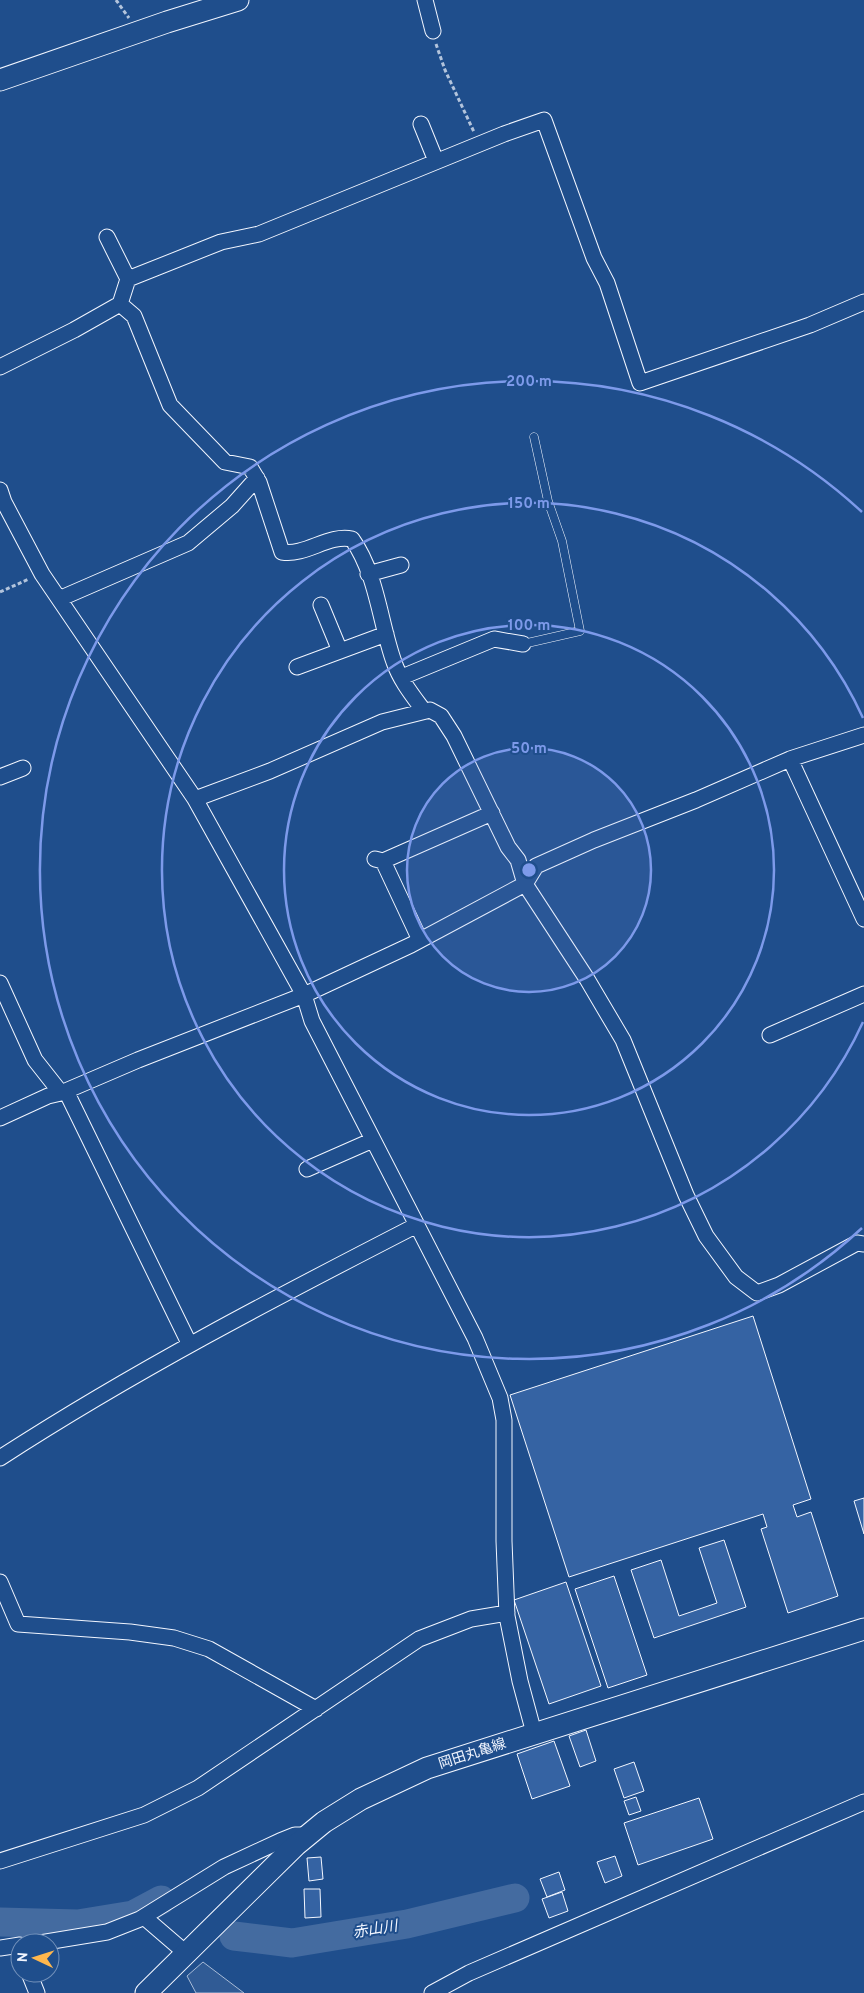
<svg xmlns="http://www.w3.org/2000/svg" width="864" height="1993" font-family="Overpass,'Noto Sans JP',sans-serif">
<rect width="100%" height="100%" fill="#1f4e8c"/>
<path fill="#305b95" stroke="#a8bbd7" d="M 203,1962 L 244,1993 L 196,1993 L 187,1976 Z"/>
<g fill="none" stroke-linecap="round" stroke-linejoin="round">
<path stroke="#446ba0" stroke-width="29" d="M 0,1922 L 78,1924 L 133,1915 L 161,1900
M 234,1936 L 292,1943 L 407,1924 L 515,1898"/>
</g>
<path fill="#3563a3" stroke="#f2f6ff" d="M 753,1316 L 811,1499 L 793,1505 L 797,1517 L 811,1512 L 838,1596 L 788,1613 L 761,1529 L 767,1527 L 763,1514 L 569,1577 L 510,1395 Z
M 864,1498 L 864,1534 L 854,1501 Z
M 724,1540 L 746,1607 L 654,1638 L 631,1570 L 661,1560 L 679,1616 L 717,1603 L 699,1548 Z
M 614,1576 L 647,1675 L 608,1688 L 575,1589 Z
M 566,1582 L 601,1686 L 549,1704 L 514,1600 Z
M 586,1730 L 596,1761 L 580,1767 L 569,1736 Z
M 554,1741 L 570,1786 L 532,1799 L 517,1754 Z
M 634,1762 L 644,1791 L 624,1798 L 614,1769 Z
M 636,1797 L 641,1811 L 629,1815 L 624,1801 Z
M 699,1798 L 713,1839 L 638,1865 L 624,1823 Z
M 615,1856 L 622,1876 L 605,1883 L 597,1862 Z
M 321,1857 L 323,1879 L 309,1881 L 307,1858 Z
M 559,1872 L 565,1890 L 547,1897 L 540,1879 Z
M 304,1889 L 320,1889 L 321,1917 L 305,1918 Z
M 562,1892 L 568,1911 L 549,1918 L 542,1899 Z"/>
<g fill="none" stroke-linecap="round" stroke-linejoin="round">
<defs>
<path id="lane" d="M 523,644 L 580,631 L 562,541 L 548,501 L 534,437"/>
<path id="street" d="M 425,0 L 433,31
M 421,124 L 436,161
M 107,237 L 128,279
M 120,304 L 134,316 L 170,405 L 225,462 L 250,467 L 259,482 L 282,552 C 306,556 328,534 352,539 C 377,574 380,623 394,662 C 400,680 413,696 424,711
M 0,367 L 74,330 L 120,304 L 128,279 L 221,242 L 259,234 L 504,134 L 544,120 L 594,258 L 607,283 L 640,383 L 810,325 L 864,302
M 0,490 L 4,502 L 42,574 L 195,799 L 304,995 L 312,1021 L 475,1338 L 500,1398 L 504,1420 L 504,1541 L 507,1616 L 520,1681 L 534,1733
M 368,574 L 401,565
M 59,599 L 188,543 L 232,506 L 257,478
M 321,605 L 340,651
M 297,667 L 386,634
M 402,677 L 494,639 L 523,644
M 790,759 L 864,919
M 0,777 L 23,768
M 195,799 L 270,771 L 382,722 L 430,710 L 441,716 L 454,736 L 508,847 L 518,860 L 525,884 L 587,979 L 623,1040 L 686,1195 L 706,1236 L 736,1277 L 757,1293 L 779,1285 L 857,1243 L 864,1244
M 375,859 L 383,861 L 420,940
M 383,861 L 492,813
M 0,983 L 35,1060 L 61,1093
M 770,1035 L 864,994
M 66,1091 L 189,1343
M 0,1118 L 48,1096 L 61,1093 L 138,1060 L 304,995 L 411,945 L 525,884 L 536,866 L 594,840 L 696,800 L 790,759 L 864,735
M 307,1169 L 373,1140
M 0,1458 C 134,1371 275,1298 417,1225
M 0,1582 L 18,1624 L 130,1632 L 174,1638 L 209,1649 L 316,1709
M 0,1861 L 144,1815 L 198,1788 L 419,1639 L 471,1619 L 507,1613
M 144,1917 L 187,1954
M 40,1943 L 107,1932 L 140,1919 L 224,1867 L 280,1841 L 295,1835 L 308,1835
M 0,1948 L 20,1945
M 29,1973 L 37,1993
M 432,1993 L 469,1973 L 864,1802"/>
<path id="secondary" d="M 0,80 L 167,22 L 238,0
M 146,1993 L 296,1845 L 324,1822 L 361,1799 L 427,1768 L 864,1629"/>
</defs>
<use href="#lane" stroke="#f2f6ff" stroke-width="9"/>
<use href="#street" stroke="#f2f6ff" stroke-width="17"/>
<use href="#secondary" stroke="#f2f6ff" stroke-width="23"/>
<path stroke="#b3c4dc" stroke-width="3" stroke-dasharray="4 2.5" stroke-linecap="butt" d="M 116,0 L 129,18
M 436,44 L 445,70 L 474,132
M 0,592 L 29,579"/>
<use href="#lane" stroke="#1f4e8c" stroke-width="8"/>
<use href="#street" stroke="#1f4e8c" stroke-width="15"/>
<use href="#secondary" stroke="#1f4e8c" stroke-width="21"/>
</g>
<circle cx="529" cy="870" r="122" fill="#7d9aea" fill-opacity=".12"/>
<g fill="none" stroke="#7d9aea" stroke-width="2.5">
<circle cx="529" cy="870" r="122"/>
<circle cx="529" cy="870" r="245"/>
<path d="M863 1022A367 367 0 1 1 863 718"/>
<path d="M862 1228A489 489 0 1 1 862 512"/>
</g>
<g text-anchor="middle" stroke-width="4" stroke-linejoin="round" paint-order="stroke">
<g font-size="14" fill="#f2f6ff" stroke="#1f4e8c">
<text transform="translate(472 1753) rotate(-18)" y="5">岡田丸亀線</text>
</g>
<g font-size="15" font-style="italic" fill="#f2f6ff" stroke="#1f4e8c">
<text transform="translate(375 1929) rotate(-9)" y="5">赤山川</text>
</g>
</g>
<circle cx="529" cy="870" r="8" fill="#7d9aea" stroke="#1f4e8c" stroke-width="2.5"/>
<g font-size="15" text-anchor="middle" font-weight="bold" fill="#7d9aea" stroke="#1f4e8c" stroke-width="4" stroke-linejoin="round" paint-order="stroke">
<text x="529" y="386">200 m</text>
<text x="529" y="508">150 m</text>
<text x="529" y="630">100 m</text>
<text x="529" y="753">50 m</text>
</g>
<g transform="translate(35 1958) rotate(274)"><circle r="24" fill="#1f4e8c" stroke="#7391ba"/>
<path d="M0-4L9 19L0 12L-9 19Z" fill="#ffb74d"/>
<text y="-8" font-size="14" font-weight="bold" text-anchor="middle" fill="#f2f6ff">N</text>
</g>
</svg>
